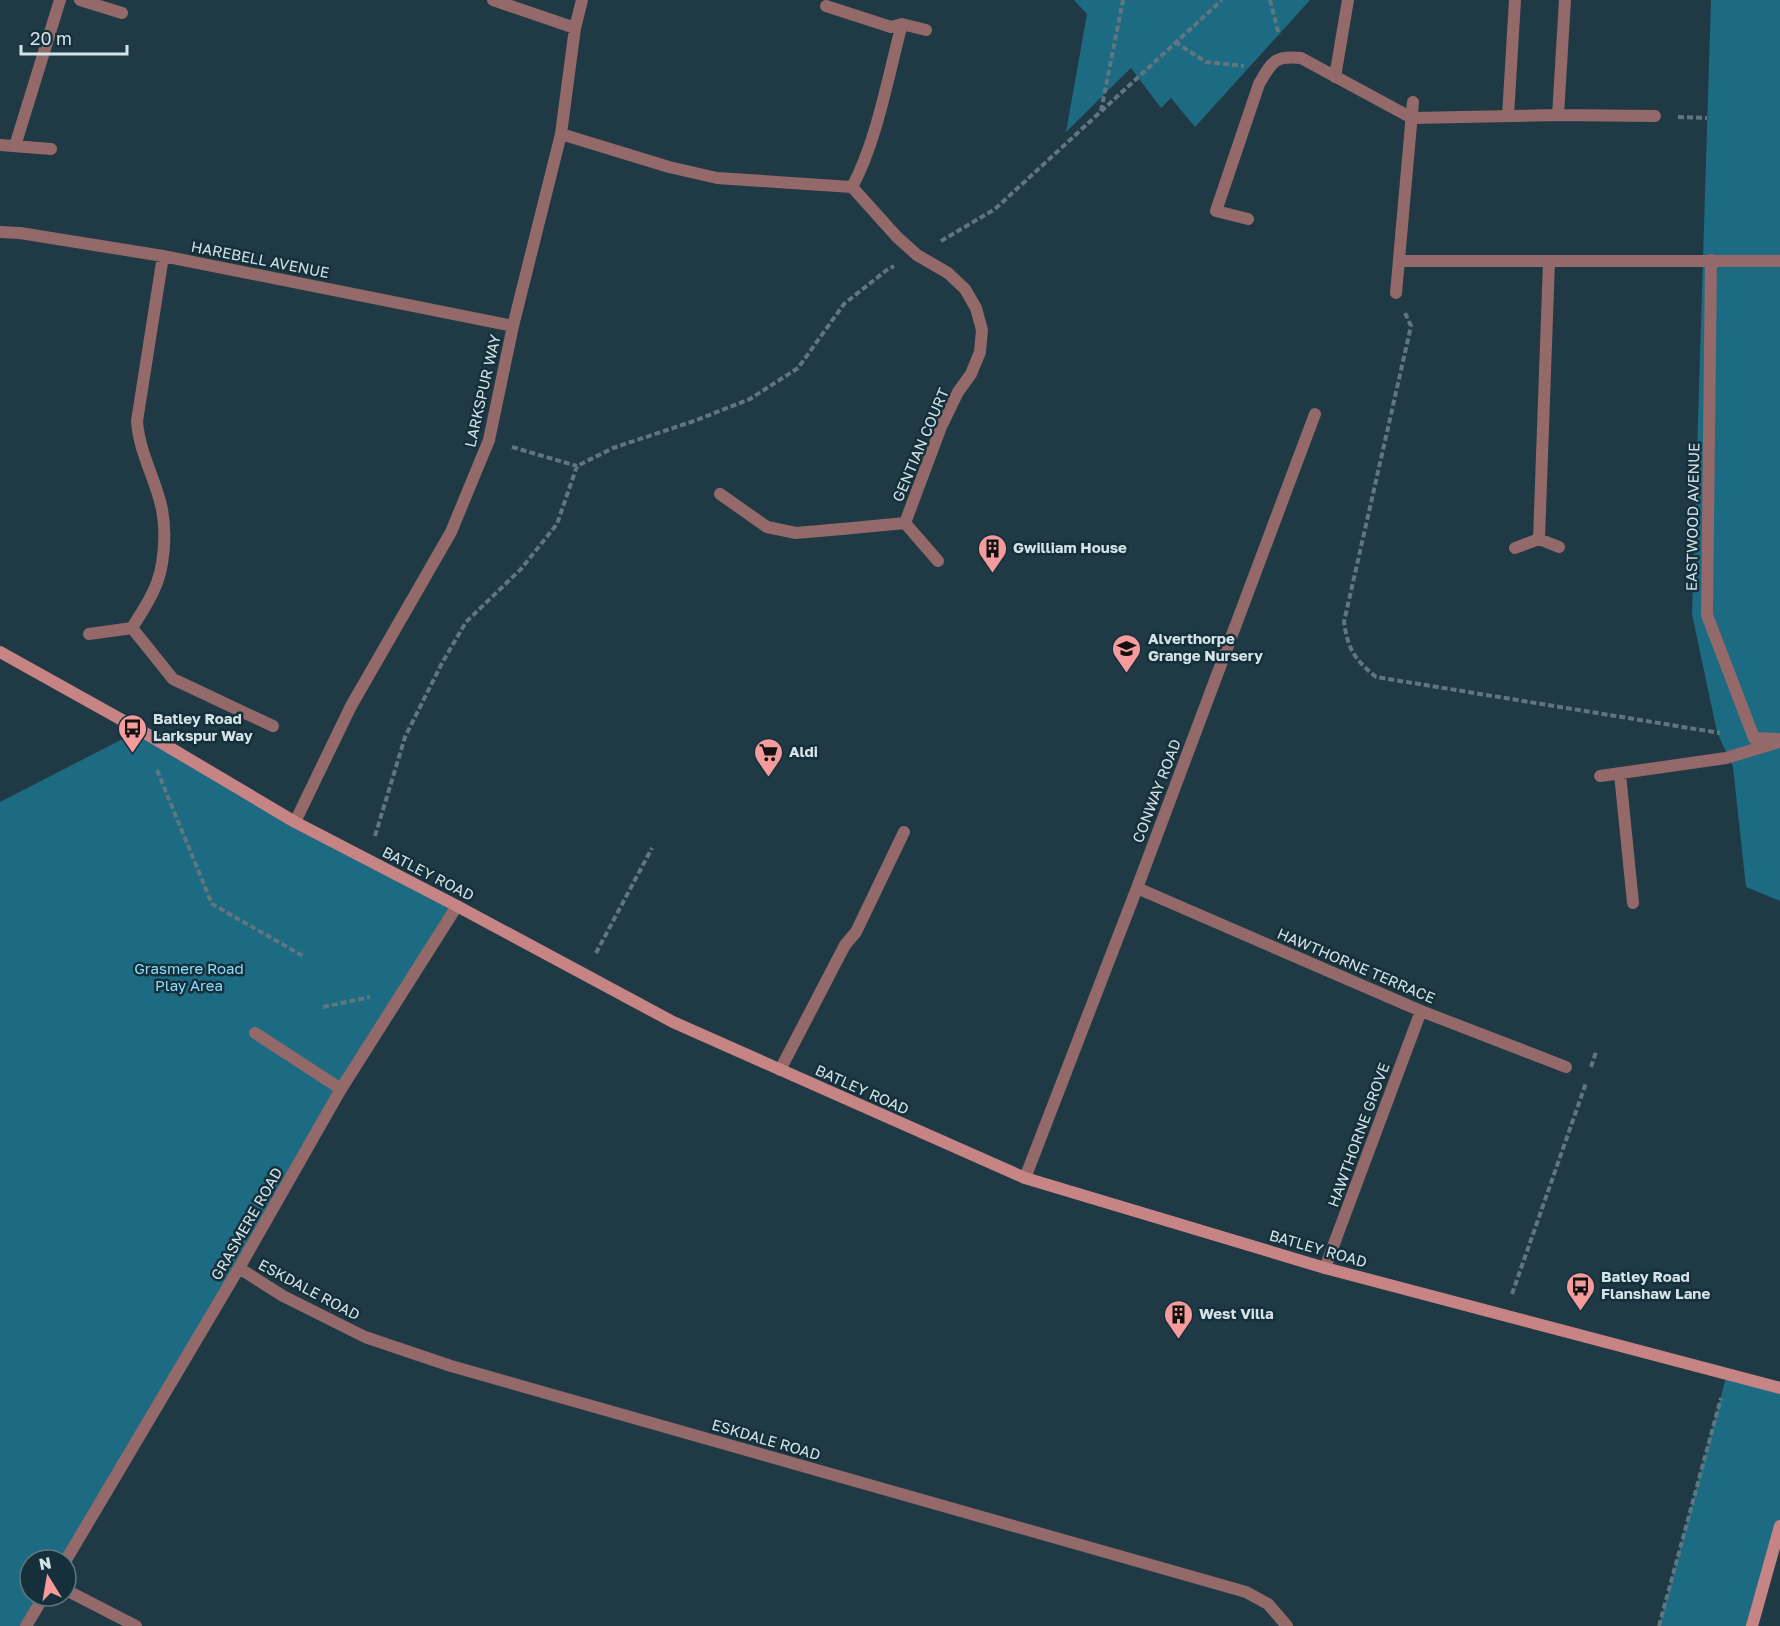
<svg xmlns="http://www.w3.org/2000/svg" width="1780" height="1626" font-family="'Golos Text',sans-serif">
<rect width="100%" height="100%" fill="#1f3a44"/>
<path fill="#1d6a83" d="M 1074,0 L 1310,0 L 1195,127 L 1171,98 L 1161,108 L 1131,68 L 1066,132 L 1087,14 Z
M 1711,0 L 1780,0 L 1780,901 L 1746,887 L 1733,767 L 1717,732 L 1692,614 Z
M 140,730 L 457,906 L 66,1560 L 30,1560 L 30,1596 L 44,1596 L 26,1626 L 0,1626 L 0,802 Z
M 1727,1374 L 1780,1388 L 1780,1526 L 1752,1626 L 1659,1626 Z"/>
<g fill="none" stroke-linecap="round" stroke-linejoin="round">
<path stroke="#60767f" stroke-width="4" stroke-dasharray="6 3" stroke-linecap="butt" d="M 1270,0 L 1279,35
M 1175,42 L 1206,62 L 1244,66
M 1101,111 L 1123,0
M 1678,117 L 1707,118
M 941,241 L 995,209 L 1222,0
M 1405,313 L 1411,326 L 1344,622 C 1348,649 1354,659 1376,677 L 1720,733
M 512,447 L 577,466
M 157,770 L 212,904 L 303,956
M 375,836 L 405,737 L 442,663 L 466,622 L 521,569 L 557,524 L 577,466 L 613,448 L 694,421 L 750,399 L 798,368 L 844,304 L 888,269 L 894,266
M 596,953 L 652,848
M 323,1007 L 370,997
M 1591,1067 L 1596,1052
M 1512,1294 L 1586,1083
M 1659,1626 L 1721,1398"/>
<path stroke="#936969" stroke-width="12" d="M 1335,77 L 1348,0
M 1558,115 L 1565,0
M 1508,116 L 1515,0
M 1248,219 L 1216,211 L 1259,84 C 1272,62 1274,55 1301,58 L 1412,118 L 1558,115 L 1655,116
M 720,494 L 767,527 L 796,533 L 842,529
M 255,1033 L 341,1089
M 780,1070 L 845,945 L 856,932 L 904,832"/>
<path stroke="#936969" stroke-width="12" d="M 80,0 L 122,13
M 493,0 L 575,28
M 826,6 L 891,27 L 902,24 L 926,30
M 561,134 L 669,167 L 717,178 L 852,187 L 897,237 L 917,255 L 948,273 L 965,289 L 976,308 L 982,330 L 980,352 L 971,374 L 958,392 L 941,427 L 905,523
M 0,145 L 51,149
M 15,146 L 60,0
M 852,187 C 877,141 888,76 902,24
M 0,232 L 20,233 L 163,256 L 513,326
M 1711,260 L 1707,615 L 1754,738 L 1780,739
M 1399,261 L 1780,261
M 1396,293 L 1413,102
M 842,529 L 905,523 L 938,561
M 1539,539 L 1549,261
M 1515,548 L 1539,539 L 1559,547
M 132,628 C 139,616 147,605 153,592 C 165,569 167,530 161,505 C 154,476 139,451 137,421 L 163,256
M 89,634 L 132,628 L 173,679 L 273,726
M 1620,774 L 1633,903
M 1600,776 L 1726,758 L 1779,742
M 295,822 L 351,706 L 451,532 L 489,440 L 513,326 L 561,134 L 575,28 L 582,0
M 1137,888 L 1421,1011 L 1566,1067
M 1025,1178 L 1137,888 L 1315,414
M 239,1268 L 283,1296 L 365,1337 L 451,1366 L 1246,1592 L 1268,1604 L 1287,1626
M 1325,1268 L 1421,1011
M 66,1560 L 239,1268 L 341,1089 L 457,906
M 66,1590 L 136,1626
M 26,1626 L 44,1596"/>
<path stroke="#c78485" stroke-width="12" d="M 0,652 L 140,730 L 295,822 L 457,906 L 673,1022 L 1025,1178 L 1325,1268 L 1780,1388
M 1752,1626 L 1780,1526"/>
</g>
<defs>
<symbol id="building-pin" viewBox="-11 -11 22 30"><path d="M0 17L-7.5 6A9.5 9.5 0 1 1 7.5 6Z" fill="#f59b9c" stroke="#15303a"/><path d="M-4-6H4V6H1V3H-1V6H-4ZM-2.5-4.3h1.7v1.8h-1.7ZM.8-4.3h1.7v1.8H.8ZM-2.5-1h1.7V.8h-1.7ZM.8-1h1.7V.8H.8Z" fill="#111"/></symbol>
<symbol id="school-pin" viewBox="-11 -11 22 30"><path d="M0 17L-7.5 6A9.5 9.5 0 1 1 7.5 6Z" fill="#f59b9c" stroke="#15303a"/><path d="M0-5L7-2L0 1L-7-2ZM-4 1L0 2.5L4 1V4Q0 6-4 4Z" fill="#111"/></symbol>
<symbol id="bus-pin" viewBox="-11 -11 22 30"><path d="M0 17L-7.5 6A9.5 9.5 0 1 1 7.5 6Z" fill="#f59b9c" stroke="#15303a"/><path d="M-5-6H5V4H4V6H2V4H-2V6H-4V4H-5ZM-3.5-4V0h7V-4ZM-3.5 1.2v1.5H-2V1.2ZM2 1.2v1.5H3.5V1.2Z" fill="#111"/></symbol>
<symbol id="supermarket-pin" viewBox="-11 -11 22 30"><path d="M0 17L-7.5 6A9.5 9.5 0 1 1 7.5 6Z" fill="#f59b9c" stroke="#15303a"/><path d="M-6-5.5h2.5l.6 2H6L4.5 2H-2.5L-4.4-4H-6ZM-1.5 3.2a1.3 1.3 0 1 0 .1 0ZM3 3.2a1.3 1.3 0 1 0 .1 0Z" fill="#111"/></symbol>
</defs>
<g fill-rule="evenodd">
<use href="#building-pin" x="976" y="532" width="33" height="45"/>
<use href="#school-pin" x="1110" y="632" width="33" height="45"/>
<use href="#bus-pin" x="116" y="712" width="33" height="45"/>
<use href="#supermarket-pin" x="752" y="736" width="33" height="45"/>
<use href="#bus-pin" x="1564" y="1270" width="33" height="45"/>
<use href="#building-pin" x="1162" y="1298" width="33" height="45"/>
</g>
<g text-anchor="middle" stroke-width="5" stroke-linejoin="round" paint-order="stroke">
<g font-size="15" fill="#d4e3e9" stroke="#15303a">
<text transform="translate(260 260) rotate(11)" y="5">HAREBELL AVENUE</text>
<text transform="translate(483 391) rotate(-77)" y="5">LARKSPUR WAY</text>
<text transform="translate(921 445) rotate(-67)" y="5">GENTIAN COURT</text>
<text transform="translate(1693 517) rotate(-89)" y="5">EASTWOOD AVENUE</text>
<text transform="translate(1157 791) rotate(-69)" y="5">CONWAY ROAD</text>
<text transform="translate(428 874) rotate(27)" y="5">BATLEY ROAD</text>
<text transform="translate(1356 966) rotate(23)" y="5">HAWTHORNE TERRACE</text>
<text transform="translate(862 1090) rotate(24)" y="5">BATLEY ROAD</text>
<text transform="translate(1359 1135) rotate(-70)" y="5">HAWTHORNE GROVE</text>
<text transform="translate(247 1224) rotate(-60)" y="5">GRASMERE ROAD</text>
<text transform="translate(1318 1249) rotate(16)" y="5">BATLEY ROAD</text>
<text transform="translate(309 1290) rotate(28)" y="5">ESKDALE ROAD</text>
<text transform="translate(766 1440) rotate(16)" y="5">ESKDALE ROAD</text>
</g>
<g font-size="15" font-weight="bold" fill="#d4e3e9" stroke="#15303a" text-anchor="start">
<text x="1013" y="553">Gwilliam House</text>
<text x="1148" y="644">Alverthorpe<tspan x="1148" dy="17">Grange Nursery</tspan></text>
<text x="153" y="724">Batley Road<tspan x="153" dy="17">Larkspur Way</tspan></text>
<text x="789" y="757">Aldi</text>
<text x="1601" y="1282">Batley Road<tspan x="1601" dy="17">Flanshaw Lane</tspan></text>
<text x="1199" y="1319">West Villa</text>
</g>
<g font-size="15" fill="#8bdefd" stroke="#15303a">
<text x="189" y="974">Grasmere Road<tspan x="189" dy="17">Play Area</tspan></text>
</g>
</g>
<g transform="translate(48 1578) rotate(349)"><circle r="28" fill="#15303a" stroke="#617880" stroke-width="1.5"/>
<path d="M0-4.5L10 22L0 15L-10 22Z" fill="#f59b9c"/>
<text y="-9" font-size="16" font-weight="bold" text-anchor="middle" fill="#d4e3e9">N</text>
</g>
<path d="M21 45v9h106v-9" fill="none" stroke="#d4e3e9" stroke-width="3"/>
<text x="30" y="45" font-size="18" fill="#d4e3e9" stroke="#15303a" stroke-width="4.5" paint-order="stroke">20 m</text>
</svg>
